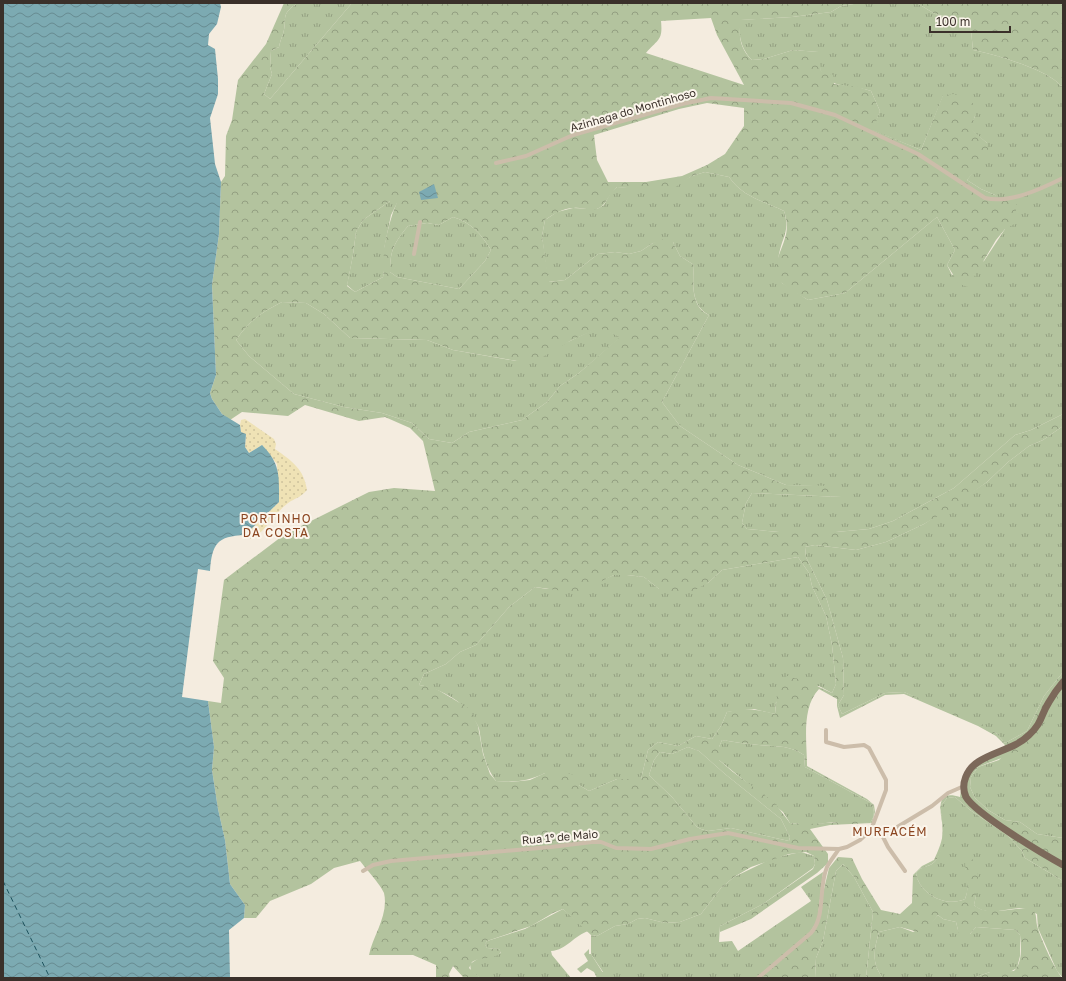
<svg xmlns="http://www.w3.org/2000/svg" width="1066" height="981" font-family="'Golos Text',sans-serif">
<defs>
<pattern id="grass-tufts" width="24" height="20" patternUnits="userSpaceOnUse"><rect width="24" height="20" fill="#b3c39e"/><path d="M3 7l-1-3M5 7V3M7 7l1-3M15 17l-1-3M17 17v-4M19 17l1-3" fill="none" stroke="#939f81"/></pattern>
<pattern id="forest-crowns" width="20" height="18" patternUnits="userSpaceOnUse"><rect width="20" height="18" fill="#b3c39e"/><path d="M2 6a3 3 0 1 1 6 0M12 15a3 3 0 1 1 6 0" fill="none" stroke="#939f81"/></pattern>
<pattern id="sand-dots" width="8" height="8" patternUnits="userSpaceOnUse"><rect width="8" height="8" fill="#efe2b5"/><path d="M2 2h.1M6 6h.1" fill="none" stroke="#cec29c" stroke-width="1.8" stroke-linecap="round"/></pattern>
<pattern id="water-waves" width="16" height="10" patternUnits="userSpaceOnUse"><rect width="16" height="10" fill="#7caab2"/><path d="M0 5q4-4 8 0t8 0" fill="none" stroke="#678b91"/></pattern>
</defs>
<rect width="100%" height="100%" fill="#f4ecdf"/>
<path fill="url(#grass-tufts)" d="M 298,3 L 352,3 L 270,99 L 264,94 L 272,74 L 270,67 L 271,51 L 279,47 C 280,42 281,39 283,34 C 288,18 279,15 298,3 Z
M 860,3 L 917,3 L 935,14 L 970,21 L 973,50 C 994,54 1049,70 1061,86 L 1063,85 L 1063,414 L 1031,430 L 1015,435 L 954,488 L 893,521 L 869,529 L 836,532 L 779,532 L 747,529 L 742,523 L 746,503 L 752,493 L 841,497 L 841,487 L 786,485 L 738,465 L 680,426 L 662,402 L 709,315 C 690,306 693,281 694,265 L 680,256 L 673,242 L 653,243 L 641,251 L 629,254 L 615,252 L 598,254 L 565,280 L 548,282 L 542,236 L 545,220 L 557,212 L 573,208 L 597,209 L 604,205 L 611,192 L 617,187 L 635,188 L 681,182 L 692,176 L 705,172 L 729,177 C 744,198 762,200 784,211 C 790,231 783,235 779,254 C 777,262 781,274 782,283 L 808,300 L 845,293 L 937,217 L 955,250 L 947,265 L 952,275 L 984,261 L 1005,229 L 995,195 L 981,189 L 967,180 L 976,168 L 987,143 L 970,129 L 975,116 L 943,96 L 921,150 L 872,130 L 880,111 L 871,91 C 856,85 828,89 821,71 C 819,65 819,57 818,52 L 793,50 L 764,59 L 752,60 C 741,49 738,35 740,20 L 792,17 L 831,12 L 841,6 Z
M 390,201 L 398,201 L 391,215 L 384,249 L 385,265 L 383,277 L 355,292 L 347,285 L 353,255 L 356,232 L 363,220 Z
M 453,217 C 471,222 482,235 491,250 L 485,261 L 459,289 L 397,277 L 390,272 C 390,250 394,243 408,226 L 427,223 L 439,225 Z
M 282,302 L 306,303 L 324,314 L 350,338 L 427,340 L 453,350 L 516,361 L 570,341 L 599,327 L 621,337 L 579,373 L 560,386 L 547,402 L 522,420 L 469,432 L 452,443 L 429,439 L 412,423 L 382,413 L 344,407 L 294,394 L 249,356 L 236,340 C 249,321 262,312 282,302 Z
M 1063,426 L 1063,672 L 1044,696 L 1027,731 L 1005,743 L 996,733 L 904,692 L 885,693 L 842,714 L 838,705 L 844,695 L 843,658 L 827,600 L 806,557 L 805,547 L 815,545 L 856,550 L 886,542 L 924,524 L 987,482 L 1008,462 L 1029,446 L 1043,440 Z
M 798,557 L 809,573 L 812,586 L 826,616 L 832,645 L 836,684 L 832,693 L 819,686 L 776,702 L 775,714 L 754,709 L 727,712 L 721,726 L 712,739 L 696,736 L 678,746 L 658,742 L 648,750 L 641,779 L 617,779 L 589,791 L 579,785 L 545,773 C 528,781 514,783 496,781 C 487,769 483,755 481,741 C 480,736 480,730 478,726 C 467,703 443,689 419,685 L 424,674 L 446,664 L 460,652 L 476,645 L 509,607 L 535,587 L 547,589 L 600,581 L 614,575 L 627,575 L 644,577 L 659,589 L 708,583 L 722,570 Z
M 1063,689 L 1063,838 L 1037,834 L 1020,822 L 1005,820 L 988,810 L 975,798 L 970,787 L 971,777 L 978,767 L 999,760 L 1052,706 Z
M 722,740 C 734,742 747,744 759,745 C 776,747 790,745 804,755 L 805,767 L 871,803 C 875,810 875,816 870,823 L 834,822 L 809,825 L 790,823 L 783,812 L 719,760 L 719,747 Z
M 688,747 L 699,751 L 725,774 L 781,819 L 790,837 L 789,841 L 731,828 L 708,831 L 701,829 L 697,827 L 672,797 L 649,775 L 654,760 L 660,752 L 672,754 Z
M 955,797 L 970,810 L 1007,835 L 1022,851 L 1025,858 L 1063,881 L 1063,978 L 1057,971 L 1038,928 L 1037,914 C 1033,912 1027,908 1022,908 C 1007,908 986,917 974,905 L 976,895 L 965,867 C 969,879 969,888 965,899 C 946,908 919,894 916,873 C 921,866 925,868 932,864 C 946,855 943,821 940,807 L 947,798 Z
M 801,852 L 814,856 L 815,864 L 813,868 L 763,904 L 720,926 L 719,942 L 732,941 L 738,951 L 811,901 L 801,887 L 823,872 L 818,916 L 816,923 L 810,932 L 756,978 L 597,978 L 594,972 L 603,972 L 591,954 L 591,935 L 597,936 L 615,926 L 628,924 L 637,919 L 645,918 L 665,923 L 680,922 L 701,914 L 721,888 L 734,877 L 773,858 Z
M 843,864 L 854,877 L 873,912 L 866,978 L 815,978 L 816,958 L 823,941 L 836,871 Z
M 563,909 L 589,931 C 574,935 567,950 551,951 L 552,955 L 571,978 L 480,978 L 471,971 L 470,964 L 479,958 L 501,953 L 499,949 L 487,948 L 485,944 L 487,941 L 525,929 Z
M 938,915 L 943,919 L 956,922 L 958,930 L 970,934 L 976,927 L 1016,930 L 1020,935 L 1020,956 L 1017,968 L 1010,972 L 990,972 L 973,978 L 883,978 C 871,963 874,950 879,932 L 900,927 L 913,932 L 931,923 Z"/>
<path fill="url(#forest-crowns)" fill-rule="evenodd" d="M 284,3 L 298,3 C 279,15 288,18 283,34 C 281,39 280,42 279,47 L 271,51 L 270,67 L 272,74 L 264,94 L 270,99 L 352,3 L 860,3 L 841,6 L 831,12 L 792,17 L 741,20 C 738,35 740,49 752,60 L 764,59 L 793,50 L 819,52 L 821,71 L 833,75 L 834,84 L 858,87 L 871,91 L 880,111 L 873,130 L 921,150 L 943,95 L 954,94 L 978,106 L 971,129 L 987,143 L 989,154 L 967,180 L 981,189 L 995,195 L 997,198 L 1016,200 L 1016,223 L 1005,229 L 996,240 L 968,287 L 959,284 L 947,265 L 955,250 L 937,217 L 845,293 L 808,300 C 800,295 789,290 782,283 C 769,269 781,253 785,238 C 788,229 787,220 784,211 C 762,200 744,198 729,177 L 705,172 L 692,176 L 668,192 L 617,187 C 609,193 607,204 599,208 C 592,212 581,207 574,208 C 563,208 554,214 545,220 L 542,236 L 549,282 L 565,280 L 598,254 L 615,252 L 629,254 L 641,251 L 653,243 L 664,239 L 673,242 L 680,256 L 694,265 C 693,281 690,307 709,315 L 662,402 L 680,426 L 738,465 L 786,485 L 841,486 L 841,497 L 752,493 L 746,503 L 742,523 L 747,529 L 779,532 L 836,532 L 869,529 L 893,521 L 954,488 L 1015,435 L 1031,430 L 1063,414 L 1063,426 L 1043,440 L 1029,446 L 1008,462 L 987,482 L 948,510 L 924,524 L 886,542 L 856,550 L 815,545 L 805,547 L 806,557 L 827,600 L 843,658 L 844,695 L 838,705 L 842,714 L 885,693 L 904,692 L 980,723 L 996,733 L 1005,743 L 1027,731 L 1044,696 L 1063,672 L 1063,689 L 1042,728 L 1025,749 L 978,767 L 971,777 L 970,787 L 975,798 L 988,810 L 1005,820 L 1020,822 L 1037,834 L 1063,838 L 1063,881 L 1025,858 L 1022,851 L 1007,835 L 970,810 L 955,797 L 947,798 L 940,807 C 943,822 948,854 932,864 C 925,868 921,866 916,873 C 919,894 946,908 965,899 C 972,880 961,870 967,856 C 984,862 977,892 974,905 C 986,917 1015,907 1032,908 C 1038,915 1035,920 1038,929 C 1043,943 1053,966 1062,978 L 973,978 L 990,972 L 1014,971 C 1023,962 1021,946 1020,935 L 1016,930 L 976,927 L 970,934 L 963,937 L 959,934 L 956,922 L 943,919 L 938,915 L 929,927 L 918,932 L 900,927 L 879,932 C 874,950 871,963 883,978 L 866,978 L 873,912 L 854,877 L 843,864 L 836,871 L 823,941 L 816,958 L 815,978 L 760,978 L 814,931 L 829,868 L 838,857 L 852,858 L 862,879 L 881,910 L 900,914 L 912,903 L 913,875 L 922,866 L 934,860 C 938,851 943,840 943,830 C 942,816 932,788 960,797 L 963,777 L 968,769 L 1002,750 L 1005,745 L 996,736 L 978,726 L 904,694 L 885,695 L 840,718 L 837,706 L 837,699 L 819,689 C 801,708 807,742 807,766 L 867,799 L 874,805 L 875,812 L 872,823 L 830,825 L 810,829 L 828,854 L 828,863 L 817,873 L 751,919 L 720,932 L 720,926 L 763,904 L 813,869 L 815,864 L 814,856 L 806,852 L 789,854 L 751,867 L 734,877 L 721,888 L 701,914 L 680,922 L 665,923 L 645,918 L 637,919 L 628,924 L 615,926 L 597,936 L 591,935 L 563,909 L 553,913 L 531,926 L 487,941 L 485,944 L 487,948 L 499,949 L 501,952 C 495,960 481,956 472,962 L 469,968 L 480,978 L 464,978 L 453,966 L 449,974 L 450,978 L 436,978 L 436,965 L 413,955 L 369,955 C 373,935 389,915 384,893 C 381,885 366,869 360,861 L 334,868 L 311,884 L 270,901 L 256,918 L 244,918 L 245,905 L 230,884 L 225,840 L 218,809 L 212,770 L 214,747 L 208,701 L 221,703 L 224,678 L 213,661 L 224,580 L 285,534 L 369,492 L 394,488 L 435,491 L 423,441 L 410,428 L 385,417 L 359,421 L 305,405 L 288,416 L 242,412 L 230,420 L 222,414 L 212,399 L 210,393 L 216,375 L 212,285 L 219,234 L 221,182 L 225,176 L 226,136 L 232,120 L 238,80 L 266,44 ZM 711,18 L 717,35 L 744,85 L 646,53 C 658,39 663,41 661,21 ZM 707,103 L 744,108 L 744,126 L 725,154 L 707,165 L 682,176 L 646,182 L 608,182 L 597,160 L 594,135 L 679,109 ZM 390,201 L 397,202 C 391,216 387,232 384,248 C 383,257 385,267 383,277 L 355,292 L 347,286 L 353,255 L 356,232 L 363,220 ZM 453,217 C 471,222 482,235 491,250 L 485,261 L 459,289 L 397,277 L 390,272 C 390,250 394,243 408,226 L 427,223 L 439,225 ZM 282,302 L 306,303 L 324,314 L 350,338 L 427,340 L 453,350 L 517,361 L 541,358 L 570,341 L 599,328 L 620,337 L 579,373 L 560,386 L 547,402 L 522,420 L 469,432 L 452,443 L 429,439 L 412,423 L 382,413 L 344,407 L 294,394 L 249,356 L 236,340 C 249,321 262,312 282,302 ZM 798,557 L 809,573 L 812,586 L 826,616 L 832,645 L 836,684 L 832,693 L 806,681 L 787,676 L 778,684 L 775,714 C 758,709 744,708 727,712 L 721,726 L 712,739 L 696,736 L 678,746 L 658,742 L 648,750 L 641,779 L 617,779 L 589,791 L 579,785 L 577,776 L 561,771 L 545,773 L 530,780 L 511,782 L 496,781 L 490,774 L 483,754 L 478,726 L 470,709 L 433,687 L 419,685 L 424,674 L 446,664 L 460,652 L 476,645 L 509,607 L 535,587 L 578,593 L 614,575 L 627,575 L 644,577 L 659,589 L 675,596 L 689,593 L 708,583 L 722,570 ZM 722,740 C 734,742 747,744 759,745 C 776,747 790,745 804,755 L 805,767 L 871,803 C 875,810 875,816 870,823 C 843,818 816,827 790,823 L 774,802 L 733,772 L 719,760 L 719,747 ZM 688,747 L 699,751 L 725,774 L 781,819 L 790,837 L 789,841 L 731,828 L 708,831 L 701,829 L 697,827 L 672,797 L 649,775 L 654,760 L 660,752 L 672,754 Z
M 917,3 L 1063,3 L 1063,85 L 1061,86 C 1049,70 994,54 973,50 L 970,21 L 935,14 Z"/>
<path fill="url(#sand-dots)" d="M 245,419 L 274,439 L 276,444 L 275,449 C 292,461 304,469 307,490 C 302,496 297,498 291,501 C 275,511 267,531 251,539 L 245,535 L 279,502 L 277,464 L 262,445 L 249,453 L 245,447 L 246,435 L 241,432 L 240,425 L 241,420 Z"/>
<path fill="#b3c39e" d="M 589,949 L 589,954 L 591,954 L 603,973 L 594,972 L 587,968 L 581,973 L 577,969 L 588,961 L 584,954 Z"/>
<path fill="url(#water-waves)" d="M 3,3 L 220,3 L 221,7 L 217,24 L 209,34 L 208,45 L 215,49 L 218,79 L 218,94 L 210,118 L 215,164 L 221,182 L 219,234 L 212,285 L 216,375 L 210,393 L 212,399 L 222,414 L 240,425 L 241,432 L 246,434 L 245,447 L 249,453 L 262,445 C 281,464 279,477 279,502 L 245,535 C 217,536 212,544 210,571 L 198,569 L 182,697 L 208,701 L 214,747 L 212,770 L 218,809 L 225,840 L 230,884 L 245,905 L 244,918 L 229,930 L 230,978 L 3,978 Z
M 434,184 L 438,198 L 421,200 L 419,192 Z"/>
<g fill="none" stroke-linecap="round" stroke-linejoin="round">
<path stroke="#1d525d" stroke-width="1" stroke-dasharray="5 4" stroke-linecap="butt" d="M 3,881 L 50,978"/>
<path stroke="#ccbdaa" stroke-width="4" d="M 496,163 L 526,156 L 573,135 L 682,104 L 711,98 L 791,103 L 835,115 L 918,154 L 985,198 C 1009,204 1041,189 1063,178
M 414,254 L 420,222
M 871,830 L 881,833 L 888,847 L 905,871
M 881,833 L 889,832 L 932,806 L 948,793 L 964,786
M 363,871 L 373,865 L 391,861 L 551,847 L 592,842 L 601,842 L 616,848 L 651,849 L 690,839 L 728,833 L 798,848 L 839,849 L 847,847 L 860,840 L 871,830 L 886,790 L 886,780 L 869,748 L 864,745 L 844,747 L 826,742 L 826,730
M 758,978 L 811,933 C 826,916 818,888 827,867 C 830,861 835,855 839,849"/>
<path stroke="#7c695a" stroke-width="7" d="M 1063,682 C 1058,688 1053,695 1049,702 C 1040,716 1043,722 1029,735 C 1015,749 994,751 978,762 C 967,769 960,784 966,797 C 976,814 1043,854 1063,865"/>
</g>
<g text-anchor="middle" stroke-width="4" stroke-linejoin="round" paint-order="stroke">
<g font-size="11" fill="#3a302a" stroke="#fbf5eb">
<text transform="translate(633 110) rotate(-16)" y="4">Azinhaga do Montinhoso</text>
<text transform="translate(560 837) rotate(-5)" y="4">Rua 1º de Maio</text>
</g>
<g font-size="12" letter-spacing="1" fill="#8b4520" stroke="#fbf5eb">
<text x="276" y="523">PORTINHO<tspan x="276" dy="14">DA COSTA</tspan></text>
<text x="890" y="836">MURFACÉM</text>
</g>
</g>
<rect width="1066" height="981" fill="none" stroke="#3a302a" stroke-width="8"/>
<path d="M930 26v6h80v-6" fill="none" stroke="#3a302a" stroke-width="2"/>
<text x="936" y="26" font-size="12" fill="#3a302a" stroke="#fbf5eb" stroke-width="3" paint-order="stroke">100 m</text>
</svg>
